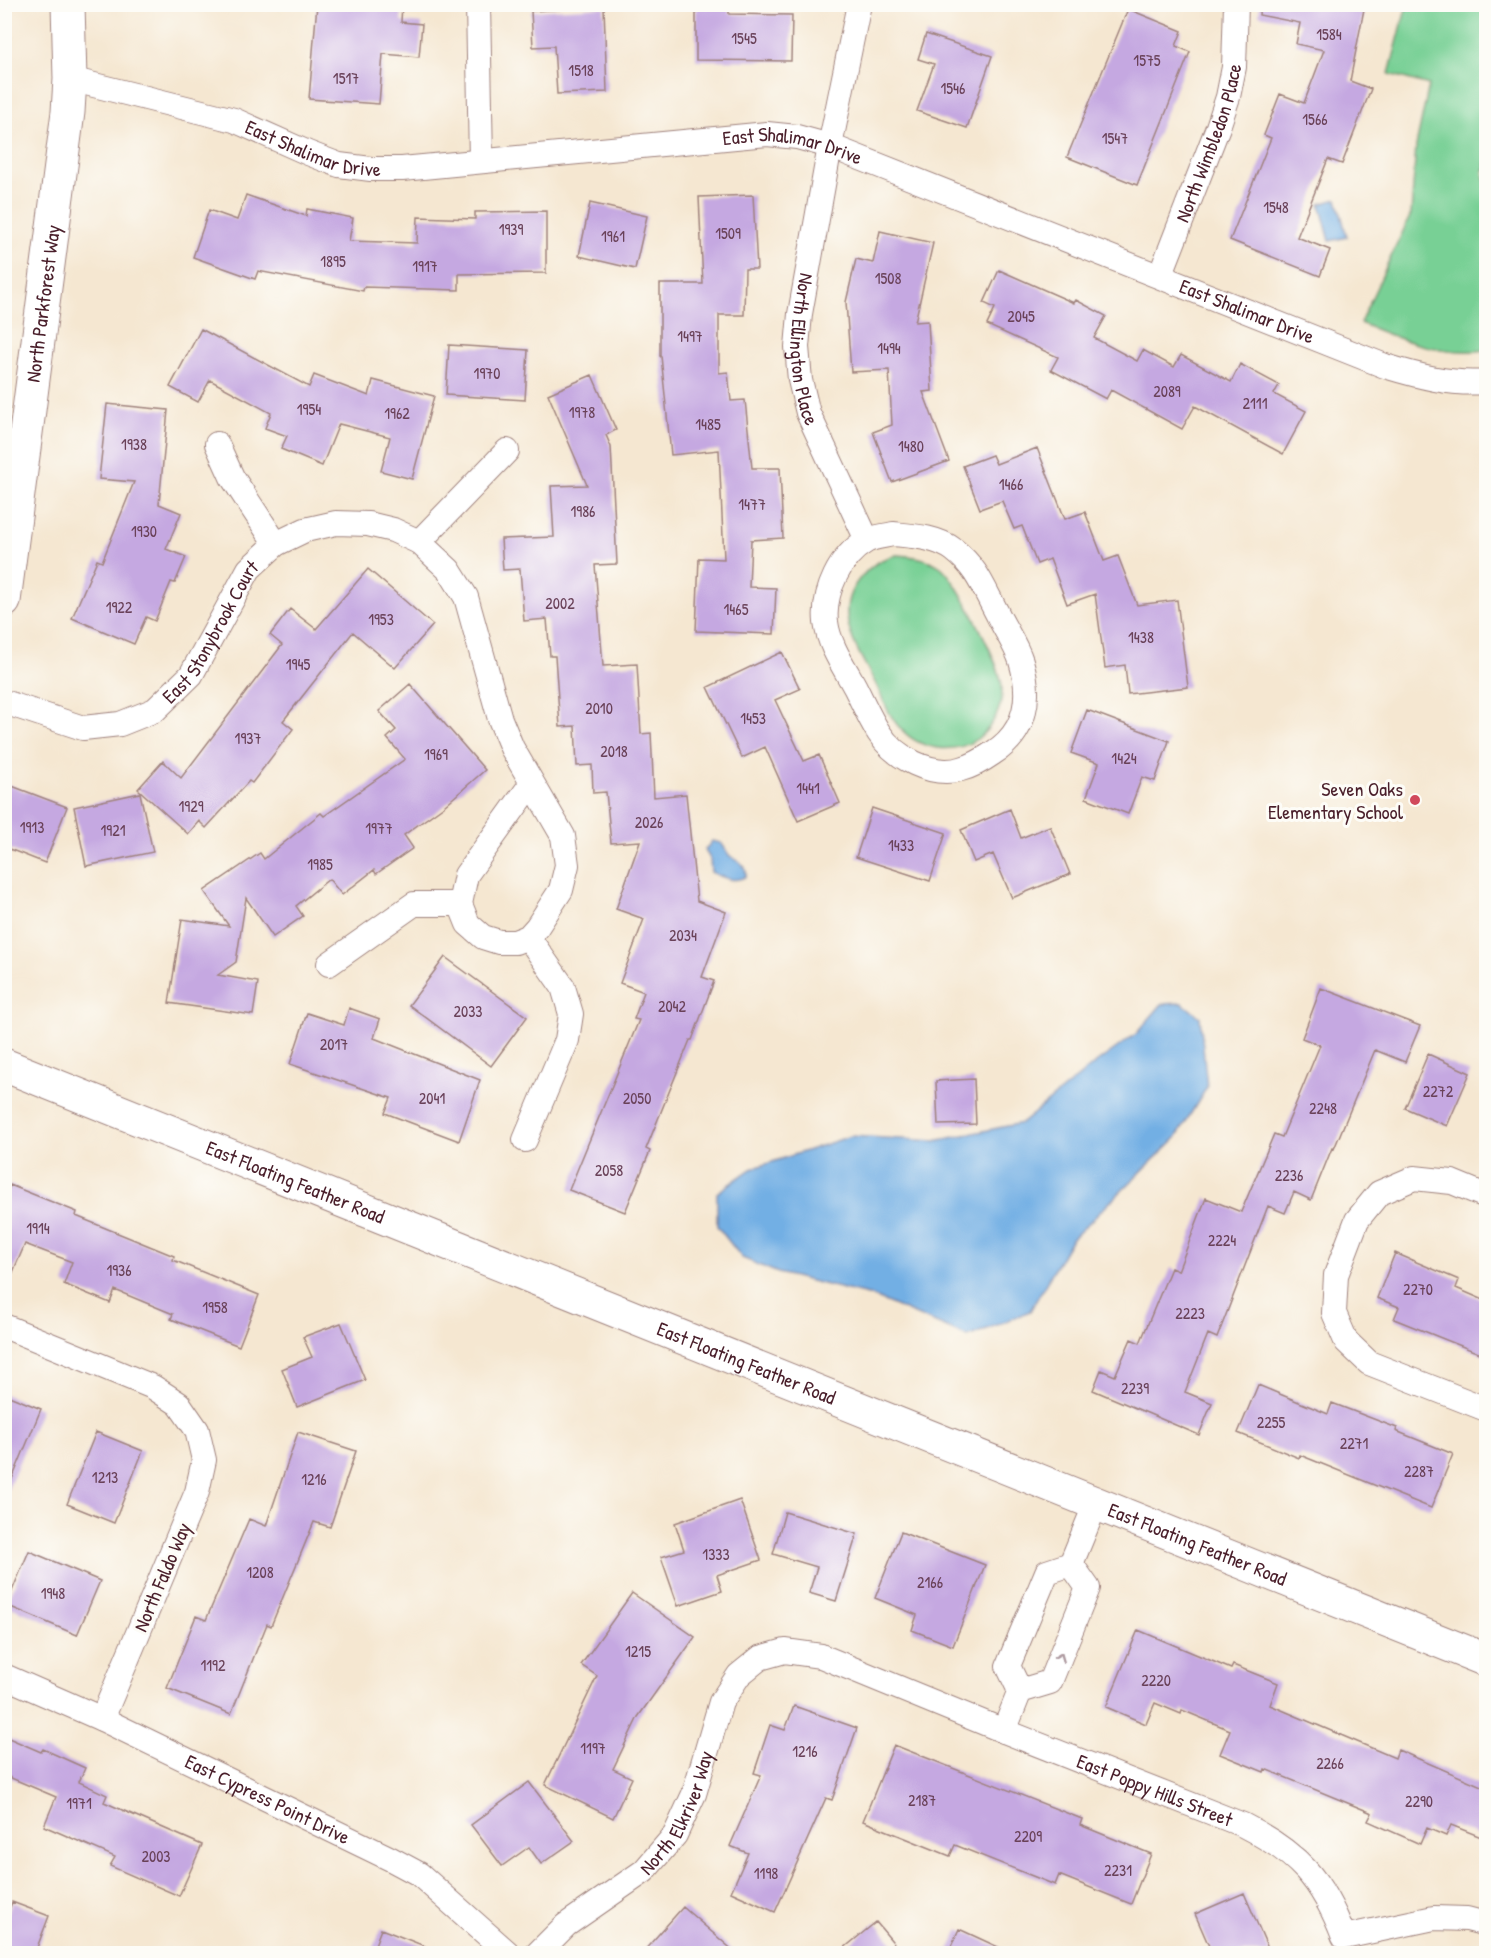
<svg xmlns="http://www.w3.org/2000/svg" width="1491" height="1958" font-family="'Patrick Hand',sans-serif">
<rect width="100%" height="100%" fill="#fdfcf7"/>
<filter id="ink" filterUnits="userSpaceOnUse"><feTurbulence type="fractalNoise" baseFrequency=".0167" numOctaves="2"/><feDisplacementMap in="SourceGraphic" scale="12" xChannelSelector="R" yChannelSelector="G"/><feConvolveMatrix kernelMatrix="1 2 1 2 8 2 1 2 1" color-interpolation-filters="sRGB"/></filter>
<filter id="wash" filterUnits="userSpaceOnUse"><feTurbulence type="fractalNoise" baseFrequency=".008" numOctaves="4" result="noise"/><feDisplacementMap in="SourceGraphic" scale="24" xChannelSelector="R" yChannelSelector="G"/><feGaussianBlur stdDeviation="1.35" result="paint"/><feColorMatrix in="noise" values="0 0 0 0 0 0 0 0 0 0 0 0 0 0 0 0 0 1.4 0 .05"/><feComposite in="paint" operator="in"/></filter>
<g filter="url(#wash)">
<rect width="100%" height="100%" fill="#f5e7d1"/>
<path fill="#78d095" stroke="#617860" stroke-width="1.5" d="M 1407,5 L 1486,5 L 1486,169 L 1483,171 L 1486,182 L 1486,350 C 1441,356 1401,340 1360,323 L 1411,214 L 1416,146 L 1429,85 L 1389,74 Z
M 897,555 C 913,556 928,558 941,567 C 957,579 1002,667 1002,688 C 1003,707 993,727 977,739 C 954,755 921,750 902,730 C 888,717 882,695 873,679 C 855,645 830,609 863,575 C 873,564 882,558 897,555 Z"/>
<path fill="#72afe4" stroke="#5e6788" stroke-width="1.5" d="M 1337,199 L 1347,237 L 1330,241 L 1320,204 Z
M 712,841 L 721,843 C 725,847 726,852 730,856 C 739,862 747,864 746,876 C 735,884 722,877 711,872 L 710,859 L 705,850 Z
M 1182,1003 L 1200,1017 L 1207,1087 L 1176,1138 L 1071,1240 L 1030,1311 L 968,1337 L 872,1296 L 778,1273 L 742,1258 L 717,1226 L 717,1193 L 751,1169 L 851,1136 L 935,1141 L 1022,1123 L 1093,1065 L 1136,1034 L 1162,1004 Z"/>
<g id="blocks">
<path fill="#c5a8e1" d="M 317,4 L 402,4 L 401,22 L 422,24 L 419,57 L 383,54 L 379,104 L 309,99 Z
M 696,4 L 729,4 L 729,14 L 792,15 L 791,61 L 696,60 Z
M 1260,4 L 1365,4 L 1350,81 L 1371,89 L 1342,164 L 1328,159 L 1297,237 L 1330,250 L 1320,276 L 1230,240 L 1271,138 L 1264,135 L 1280,94 L 1304,103 L 1324,50 L 1296,44 L 1300,23 L 1259,15 Z
M 604,7 L 607,92 L 557,94 L 554,46 L 533,47 L 531,11 Z
M 1128,9 L 1182,31 L 1176,46 L 1190,52 L 1137,185 L 1067,157 Z
M 926,34 L 992,56 L 967,128 L 917,111 L 934,64 L 918,59 Z
M 246,195 L 306,216 L 307,209 L 353,218 L 349,241 L 417,243 L 418,217 L 475,219 L 475,212 L 546,211 L 546,273 L 459,274 L 459,290 L 364,287 L 363,291 L 258,271 L 255,279 L 193,257 L 209,210 L 237,220 Z
M 753,195 L 757,269 L 745,269 L 744,315 L 719,315 L 719,373 L 728,372 L 731,401 L 745,400 L 752,468 L 780,468 L 783,538 L 751,540 L 749,587 L 776,588 L 774,634 L 696,631 L 699,558 L 724,559 L 719,450 L 671,455 L 661,356 L 660,356 L 660,284 L 703,284 L 699,197 Z
M 590,203 L 647,216 L 635,269 L 579,256 Z
M 880,231 L 933,243 L 915,322 L 928,321 L 932,391 L 923,392 L 949,461 L 892,482 L 873,432 L 892,425 L 889,370 L 851,372 L 846,302 L 856,259 L 873,263 Z
M 999,270 L 1074,303 L 1076,300 L 1106,316 L 1094,338 L 1137,361 L 1143,350 L 1174,367 L 1181,355 L 1231,382 L 1240,364 L 1279,385 L 1274,394 L 1306,411 L 1283,454 L 1195,406 L 1182,429 L 1111,390 L 1106,399 L 1051,370 L 1058,357 L 987,325 L 995,308 L 984,303 Z
M 201,329 L 309,387 L 314,375 L 369,396 L 373,380 L 434,396 L 412,479 L 381,471 L 390,437 L 339,424 L 322,466 L 281,449 L 287,436 L 265,428 L 271,413 L 210,380 L 198,402 L 170,387 Z
M 449,345 L 528,350 L 525,400 L 446,395 Z
M 592,375 L 616,430 L 606,435 L 611,447 L 617,564 L 595,565 L 603,666 L 637,664 L 641,734 L 651,733 L 654,797 L 686,794 L 697,901 L 726,912 L 702,977 L 714,981 L 692,1040 L 690,1040 L 646,1149 L 650,1151 L 625,1212 L 569,1190 L 639,1020 L 634,1019 L 644,992 L 620,983 L 644,919 L 616,909 L 640,841 L 611,843 L 606,792 L 593,793 L 592,765 L 577,766 L 575,726 L 560,727 L 555,656 L 550,656 L 547,619 L 524,621 L 520,569 L 503,570 L 501,539 L 554,537 L 551,486 L 587,485 L 548,394 Z
M 107,404 L 168,410 L 159,504 L 181,513 L 166,549 L 186,557 L 175,583 L 171,582 L 155,621 L 146,617 L 134,644 L 72,618 L 97,560 L 102,562 L 134,482 L 99,479 Z
M 1037,448 L 1065,519 L 1085,512 L 1104,561 L 1118,556 L 1137,605 L 1177,600 L 1188,687 L 1128,694 L 1125,665 L 1105,668 L 1095,594 L 1067,604 L 1050,559 L 1037,564 L 1022,526 L 1014,529 L 1002,501 L 980,509 L 963,466 L 992,455 L 996,464 Z
M 368,569 L 433,625 L 395,668 L 353,632 L 283,721 L 293,729 L 252,783 L 249,781 L 206,828 L 199,821 L 188,834 L 138,789 L 163,761 L 181,778 L 282,645 L 270,635 L 290,609 L 316,629 Z
M 782,652 L 800,689 L 775,700 L 804,761 L 819,755 L 840,803 L 798,821 L 765,747 L 742,758 L 708,687 Z
M 410,684 L 485,770 L 444,806 L 404,835 L 413,848 L 376,874 L 374,870 L 342,895 L 329,879 L 296,906 L 303,916 L 273,937 L 246,898 L 236,962 L 218,975 L 258,982 L 253,1015 L 169,1003 L 182,919 L 229,926 L 204,891 L 260,853 L 264,859 L 321,813 L 324,816 L 405,759 L 387,738 L 396,730 L 379,711 Z
M 1087,710 L 1169,741 L 1155,781 L 1142,777 L 1128,814 L 1086,798 L 1099,763 L 1071,753 Z
M 4,783 L 67,807 L 45,863 L 4,847 Z
M 140,793 L 153,852 L 86,866 L 74,807 Z
M 872,808 L 946,833 L 930,881 L 856,857 Z
M 1010,809 L 1021,838 L 1050,826 L 1070,874 L 1012,898 L 993,854 L 974,862 L 961,830 Z
M 445,957 L 527,1017 L 491,1066 L 409,1005 Z
M 1321,988 L 1420,1026 L 1405,1062 L 1375,1050 L 1334,1149 L 1332,1148 L 1311,1200 L 1294,1192 L 1285,1213 L 1268,1206 L 1217,1338 L 1208,1334 L 1185,1392 L 1212,1403 L 1199,1435 L 1093,1390 L 1101,1370 L 1115,1376 L 1131,1339 L 1140,1343 L 1171,1268 L 1178,1271 L 1206,1198 L 1241,1212 L 1274,1134 L 1282,1137 L 1320,1045 L 1302,1038 Z
M 349,1008 L 380,1019 L 374,1038 L 480,1080 L 459,1141 L 385,1113 L 391,1098 L 290,1064 L 307,1013 L 344,1025 Z
M 1428,1054 L 1470,1073 L 1447,1126 L 1405,1108 Z
M 974,1079 L 976,1124 L 938,1125 L 936,1081 Z
M 10,1185 L 77,1212 L 76,1216 L 174,1256 L 173,1260 L 259,1295 L 239,1346 L 171,1319 L 173,1314 L 115,1290 L 110,1303 L 64,1284 L 72,1262 L 25,1244 L 4,1293 L 4,1200 Z
M 1395,1253 L 1459,1280 L 1456,1288 L 1486,1301 L 1486,1356 L 1394,1319 L 1399,1307 L 1377,1298 Z
M 341,1323 L 365,1380 L 297,1407 L 282,1369 L 312,1357 L 303,1337 Z
M 1258,1385 L 1328,1414 L 1332,1403 L 1397,1428 L 1396,1431 L 1453,1454 L 1431,1508 L 1300,1455 L 1299,1458 L 1238,1433 Z
M 4,1394 L 41,1409 L 5,1496 L 4,1496 Z
M 96,1432 L 143,1451 L 114,1523 L 67,1504 Z
M 298,1432 L 356,1451 L 330,1527 L 314,1522 L 271,1626 L 267,1624 L 231,1714 L 167,1688 L 196,1616 L 206,1620 L 249,1519 L 266,1526 Z
M 740,1500 L 761,1560 L 717,1575 L 722,1591 L 678,1606 L 661,1557 L 684,1550 L 675,1523 Z
M 785,1512 L 857,1534 L 836,1601 L 809,1593 L 817,1567 L 773,1554 Z
M 901,1532 L 985,1565 L 953,1646 L 912,1630 L 917,1615 L 875,1598 Z
M 29,1551 L 100,1581 L 77,1635 L 6,1605 Z
M 632,1593 L 695,1637 L 638,1717 L 613,1769 L 632,1778 L 613,1818 L 545,1785 L 597,1676 L 581,1665 Z
M 1138,1630 L 1231,1669 L 1233,1665 L 1278,1683 L 1270,1705 L 1395,1758 L 1398,1750 L 1486,1788 L 1486,1839 L 1451,1825 L 1446,1836 L 1427,1828 L 1420,1844 L 1368,1821 L 1372,1813 L 1265,1769 L 1264,1772 L 1220,1754 L 1230,1730 L 1182,1710 L 1181,1714 L 1155,1703 L 1146,1724 L 1106,1707 Z
M 794,1706 L 857,1728 L 832,1800 L 826,1798 L 775,1912 L 731,1892 L 748,1853 L 730,1846 L 761,1775 L 754,1773 L 770,1725 L 785,1730 Z
M 4,1736 L 41,1752 L 43,1749 L 85,1768 L 79,1782 L 107,1795 L 104,1802 L 202,1845 L 179,1896 L 110,1866 L 115,1857 L 44,1826 L 56,1797 L 4,1775 Z
M 894,1745 L 1082,1819 L 1080,1825 L 1151,1854 L 1131,1904 L 1059,1875 L 1055,1885 L 955,1845 L 950,1856 L 863,1821 Z
M 529,1782 L 574,1841 L 541,1864 L 529,1847 L 502,1866 L 471,1825 Z
M 1244,1893 L 1270,1953 L 1212,1953 L 1195,1914 Z
M 12,1902 L 49,1916 L 35,1953 L 4,1953 L 4,1923 Z
M 683,1907 L 736,1953 L 642,1953 Z
M 876,1922 L 902,1953 L 838,1953 Z
M 381,1929 L 440,1952 L 439,1953 L 372,1953 Z
M 959,1929 L 1011,1953 L 948,1953 Z"/>
</g>
</g>
<g filter="url(#ink)">
<use href="#blocks" fill-opacity="0" stroke="#a0837e" stroke-width="1.5"/>
<g fill="none" stroke-linecap="round" stroke-linejoin="round">
<defs>
<g id="street">
<path d="M 478,4 L 481,161"/>
<path id="s1" d="M 859,4 L 830,146 L 800,314 L 797,347 L 800,380 L 808,413 L 867,540"/>
<path id="s2" d="M 70,79 L 234,120 L 308,153 L 339,165 L 371,169 L 402,169 L 767,134 L 797,137 L 830,146 L 1385,366 C 1418,376 1451,385 1486,382"/>
<path id="s3" d="M 1160,276 L 1218,127 L 1228,97 L 1234,67 L 1236,4"/>
<path d="M 217,444 L 232,477 L 276,544"/>
<path d="M 893,534 C 913,536 937,537 954,550 C 977,568 983,587 997,613 C 1004,628 1016,645 1021,661 C 1032,698 1026,732 993,753 C 983,760 973,766 961,769 C 931,777 895,758 879,733 C 870,719 863,703 856,689 C 845,668 829,646 826,622 C 823,592 840,556 866,541 C 873,537 885,536 893,534 Z"/>
<path d="M 419,542 L 507,451"/>
<path id="s4" d="M 4,702 L 83,728 L 120,724 L 155,710 L 191,675 L 249,569 L 276,544 L 305,530 L 336,523 L 368,524 L 393,530 L 419,542 L 449,570 L 466,597 L 500,719 L 512,748 L 563,836 L 567,865 L 561,890 L 537,927 L 528,937 L 515,942 L 499,942 L 483,937 L 468,924 L 460,904 L 466,875 L 532,783"/>
<path d="M 329,964 L 414,904 L 460,904"/>
<path d="M 525,1140 L 567,1040 L 571,1014 L 563,987 L 528,937"/>
<path d="M 1486,1196 L 1452,1182 L 1414,1178 L 1379,1193 L 1357,1220 L 1336,1275 L 1334,1313 L 1346,1341 L 1369,1363 L 1486,1409"/>
<path d="M 4,1326 L 153,1387 L 179,1404 L 197,1430 L 204,1460 L 197,1492 L 102,1719"/>
<path d="M 1071,1564 L 1096,1503"/>
<path id="s5" d="M 4,1676 L 102,1719 L 391,1859 L 419,1874 L 509,1954"/>
<path d="M 1004,1731 L 1020,1691 L 1008,1666 L 1047,1572 L 1071,1564 L 1088,1588 L 1050,1682 L 1020,1691"/>
<path id="s6" d="M 537,1954 L 566,1925 L 644,1871 L 675,1835 L 694,1794 L 721,1702 L 739,1675 L 760,1658 L 785,1651 L 821,1656 L 1004,1731 L 1243,1825 C 1298,1853 1322,1879 1344,1937 L 1434,1918 L 1467,1919 L 1486,1924"/>
</g>
<g id="secondary">
<path id="s7" d="M 4,601 L 68,112 L 70,79 L 68,4"/>
<path id="s8" d="M 4,1065 L 1486,1660"/>
</g>
</defs>
<use href="#street" stroke="#a0837e" stroke-width="26"/>
<use href="#secondary" stroke="#a0837e" stroke-width="35"/>
<use href="#street" stroke="#fff" stroke-width="24"/>
<use href="#secondary" stroke="#fff" stroke-width="33"/>
</g>
<defs><path id="oneway-chevron" d="M-2-3.5L2.5 0L-2 3.5" fill="none" stroke-width="1.6" stroke-linecap="round" stroke-linejoin="round" transform="scale(1.5)"/></defs>
<use stroke="#ae9aa0" href="#oneway-chevron" transform="translate(1060 1657) rotate(-68)"/>
</g>
<circle fill="#d1495b" stroke="#fdfcf7" stroke-width="2" cx="1415" cy="800" r="6"/>
<g text-anchor="middle" stroke-width="6" stroke-linejoin="round" paint-order="stroke">
<g font-size="16" fill="#694158">
<text x="1329" y="40">1584</text>
<text x="744" y="44">1545</text>
<text x="1147" y="66">1575</text>
<text x="581" y="76">1518</text>
<text x="346" y="84">1517</text>
<text x="953" y="94">1546</text>
<text x="1315" y="125">1566</text>
<text x="1115" y="144">1547</text>
<text x="1276" y="213">1548</text>
<text x="511" y="235">1939</text>
<text x="728" y="239">1509</text>
<text x="613" y="242">1961</text>
<text x="333" y="267">1895</text>
<text x="425" y="272">1917</text>
<text x="888" y="284">1508</text>
<text x="1021" y="322">2045</text>
<text x="690" y="342">1497</text>
<text x="889" y="354">1494</text>
<text x="487" y="379">1970</text>
<text x="1167" y="397">2089</text>
<text x="1255" y="409">2111</text>
<text x="309" y="415">1954</text>
<text x="582" y="418">1978</text>
<text x="397" y="419">1962</text>
<text x="708" y="430">1485</text>
<text x="134" y="450">1938</text>
<text x="911" y="452">1480</text>
<text x="1011" y="490">1466</text>
<text x="752" y="510">1477</text>
<text x="583" y="517">1986</text>
<text x="144" y="537">1930</text>
<text x="560" y="609">2002</text>
<text x="119" y="613">1922</text>
<text x="736" y="615">1465</text>
<text x="381" y="625">1953</text>
<text x="1141" y="643">1438</text>
<text x="298" y="670">1945</text>
<text x="599" y="714">2010</text>
<text x="753" y="724">1453</text>
<text x="248" y="744">1937</text>
<text x="614" y="757">2018</text>
<text x="436" y="760">1969</text>
<text x="1124" y="764">1424</text>
<text x="808" y="794">1441</text>
<text x="191" y="812">1929</text>
<text x="649" y="828">2026</text>
<text x="32" y="833">1913</text>
<text x="379" y="834">1977</text>
<text x="113" y="836">1921</text>
<text x="901" y="851">1433</text>
<text x="320" y="870">1985</text>
<text x="683" y="941">2034</text>
<text x="672" y="1012">2042</text>
<text x="468" y="1017">2033</text>
<text x="334" y="1050">2017</text>
<text x="1438" y="1097">2272</text>
<text x="432" y="1104">2041</text>
<text x="637" y="1104">2050</text>
<text x="1323" y="1114">2248</text>
<text x="609" y="1176">2058</text>
<text x="1289" y="1181">2236</text>
<text x="38" y="1234">1914</text>
<text x="1222" y="1246">2224</text>
<text x="119" y="1276">1936</text>
<text x="1418" y="1295">2270</text>
<text x="215" y="1313">1958</text>
<text x="1190" y="1319">2223</text>
<text x="1135" y="1394">2239</text>
<text x="1271" y="1428">2255</text>
<text x="1354" y="1449">2271</text>
<text x="1419" y="1477">2287</text>
<text x="105" y="1483">1213</text>
<text x="314" y="1485">1216</text>
<text x="716" y="1560">1333</text>
<text x="260" y="1578">1208</text>
<text x="930" y="1588">2166</text>
<text x="53" y="1599">1948</text>
<text x="638" y="1657">1215</text>
<text x="213" y="1671">1192</text>
<text x="1156" y="1686">2220</text>
<text x="593" y="1754">1197</text>
<text x="805" y="1757">1216</text>
<text x="1330" y="1769">2266</text>
<text x="922" y="1806">2187</text>
<text x="1419" y="1807">2290</text>
<text x="79" y="1809">1971</text>
<text x="1028" y="1842">2209</text>
<text x="156" y="1862">2003</text>
<text x="1118" y="1876">2231</text>
<text x="766" y="1879">1198</text>
</g>
<g font-size="20" fill="#4a1f2b" stroke="#fdfcf7">
<text dy="7" stroke="none"><textPath href="#s3" startOffset="142">North Wimbledon Place</textPath></text>
<text dy="7" stroke="none"><textPath href="#s2" startOffset="254">East Shalimar Drive</textPath></text>
<text dy="7" stroke="none"><textPath href="#s2" startOffset="740">East Shalimar Drive</textPath></text>
<text dy="7" stroke="none"><textPath href="#s7" startOffset="300">North Parkforest Way</textPath></text>
<text dy="7" stroke="none"><textPath href="#s2" startOffset="1226">East Shalimar Drive</textPath></text>
<text dy="7" stroke="none"><textPath href="#s1" startOffset="351">North Ellington Place</textPath></text>
<text dy="7" stroke="none"><textPath href="#s4" startOffset="255">East Stonybrook Court</textPath></text>
<text dy="7" stroke="none"><textPath href="#s8" startOffset="314">East Floating Feather Road</textPath></text>
<text dy="7" stroke="none"><textPath href="#s8" startOffset="800">East Floating Feather Road</textPath></text>
<text dy="7" stroke="none"><textPath href="#s8" startOffset="1286">East Floating Feather Road</textPath></text>
<text transform="translate(162 1577) rotate(-67)" y="7">North Faldo Way</text>
<text dy="7" stroke="none"><textPath href="#s6" startOffset="806">East Poppy Hills Street</textPath></text>
<text dy="7" stroke="none"><textPath href="#s5" startOffset="291">East Cypress Point Drive</textPath></text>
<text dy="7" stroke="none"><textPath href="#s6" startOffset="204">North Elkriver Way</textPath></text>
</g>
<g font-size="20" fill="#4a1f2b" stroke="#fdfcf7" text-anchor="end">
<text x="1403" y="796">Seven Oaks<tspan x="1403" dy="23">Elementary School</tspan></text>
</g>
</g>
<rect width="1491" height="1958" fill="none" stroke="#fdfcf7" stroke-width="24"/>
</svg>
